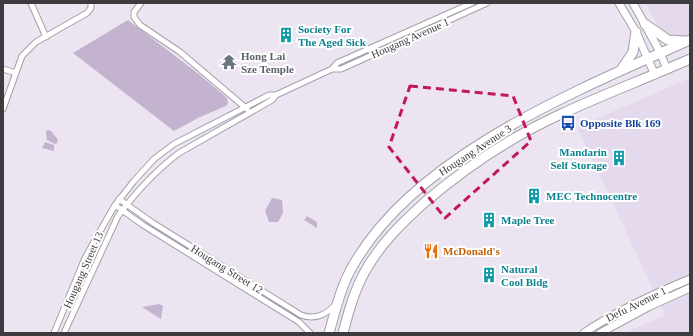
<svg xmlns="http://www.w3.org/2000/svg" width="693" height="336" font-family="'Times New Roman',serif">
<rect width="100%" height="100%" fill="#ece5f1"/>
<path fill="#e4d9ec" d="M 646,3 L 690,3 L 690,35 L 668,46 Z"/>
<path fill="#e5d9ed" d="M 690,78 L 690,333 L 625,333 L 665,315 L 577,127 Z"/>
<path fill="#c3b3cf" d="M 128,20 L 200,75 L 227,98 L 228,103 L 226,106 L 200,117 L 174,131 L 73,53 Z
M 47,130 L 51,131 L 58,140 L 57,143 L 55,144 L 47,140 L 46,132 Z
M 45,142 L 54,145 L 54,151 L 42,148 Z
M 272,198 L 282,200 L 283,213 L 278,222 L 269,222 L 265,211 Z
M 307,216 L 317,222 L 317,228 L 304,220 Z
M 159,304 L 163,306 L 161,319 L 142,307 Z"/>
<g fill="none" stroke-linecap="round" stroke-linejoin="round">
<defs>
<path id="street" d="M 31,3 L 46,37
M 141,3 L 134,12 L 134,17 L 140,25 L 180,52 L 247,109
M 3,69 L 16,73
M 332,69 L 341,69 L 487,3
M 3,109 L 22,56 L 36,42 L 87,13 L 91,8 L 91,3
M 119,199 L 153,223 L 301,315 C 314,320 326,315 335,305
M 115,205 L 143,225 L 299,322 L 310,333
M 54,333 L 85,258 L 99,233 L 115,205 L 134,181 L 154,159 L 174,144 L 269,95 L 276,95 L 332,69 L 337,63 L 472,3
M 64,333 L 118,216 C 136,192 155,171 179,153 L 272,100 L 276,95"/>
<path id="secondary" d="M 619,3 L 636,32 L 655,75
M 633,3 L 659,50 L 667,69
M 584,333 C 616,311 654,294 690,279
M 600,333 L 650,306 L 690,288"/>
<path id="highway" d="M 645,24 L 668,40 L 685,41
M 621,70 L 633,52 L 636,32
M 329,333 C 335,313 339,292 349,273 C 408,158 577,90 690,40
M 343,333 C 349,310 355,288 367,268 C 382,242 403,222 425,202 C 465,168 511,137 559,115 C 602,95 647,78 690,59"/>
</defs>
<use href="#street" stroke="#a59faa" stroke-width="7"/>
<use href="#secondary" stroke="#a59faa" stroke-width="9"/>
<use href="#highway" stroke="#a59faa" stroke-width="11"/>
<use href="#street" stroke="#fff" stroke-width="5"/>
<use href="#secondary" stroke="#fff" stroke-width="7"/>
<use href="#highway" stroke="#fff" stroke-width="9"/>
</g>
<path fill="none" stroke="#c2185b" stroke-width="3" stroke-dasharray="8 5" stroke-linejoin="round" d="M 410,86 L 513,96 L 531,141 L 445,218 L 389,147 Z"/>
<defs>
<symbol id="building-bare" viewBox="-9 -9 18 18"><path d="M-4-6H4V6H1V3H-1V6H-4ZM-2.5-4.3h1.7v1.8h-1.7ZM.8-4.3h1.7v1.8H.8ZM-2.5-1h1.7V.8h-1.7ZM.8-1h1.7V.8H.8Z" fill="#0f9aa8" stroke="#fff" stroke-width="2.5" paint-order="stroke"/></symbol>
<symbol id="temple-bare" viewBox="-9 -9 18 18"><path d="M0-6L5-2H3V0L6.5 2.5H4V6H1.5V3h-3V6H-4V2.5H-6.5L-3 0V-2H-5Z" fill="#6b7280" stroke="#fff" stroke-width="2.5" paint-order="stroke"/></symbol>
<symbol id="bus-bare" viewBox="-9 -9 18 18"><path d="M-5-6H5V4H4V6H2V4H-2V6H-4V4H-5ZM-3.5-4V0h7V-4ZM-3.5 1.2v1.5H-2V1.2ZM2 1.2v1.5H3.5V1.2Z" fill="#1a4fb4" stroke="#fff" stroke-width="2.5" paint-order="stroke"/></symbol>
<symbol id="restaurant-bare" viewBox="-9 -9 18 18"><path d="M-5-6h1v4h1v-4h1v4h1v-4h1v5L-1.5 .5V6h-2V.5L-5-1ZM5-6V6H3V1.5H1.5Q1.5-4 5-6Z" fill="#e8710a" stroke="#fff" stroke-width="2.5" paint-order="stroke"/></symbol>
</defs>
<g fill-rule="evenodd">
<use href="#building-bare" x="275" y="24" width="22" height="22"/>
<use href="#temple-bare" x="218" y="51" width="22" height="22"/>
<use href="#bus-bare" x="557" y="112" width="22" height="22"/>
<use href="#building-bare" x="608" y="147" width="22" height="22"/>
<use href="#building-bare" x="523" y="185" width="22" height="22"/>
<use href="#building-bare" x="478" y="209" width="22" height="22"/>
<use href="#restaurant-bare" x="420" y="240" width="22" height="22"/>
<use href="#building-bare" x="478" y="264" width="22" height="22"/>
</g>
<g text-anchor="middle" stroke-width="4" stroke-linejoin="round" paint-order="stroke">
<g font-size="11" font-weight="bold" fill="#0d838f" stroke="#fff" text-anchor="start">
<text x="298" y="33">Society For<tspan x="298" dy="13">The Aged Sick</tspan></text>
<text x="607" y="156" text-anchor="end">Mandarin<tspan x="607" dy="13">Self Storage</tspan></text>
<text x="546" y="200">MEC Technocentre</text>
<text x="501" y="224">Maple Tree</text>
<text x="501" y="273">Natural<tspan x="501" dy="13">Cool Bldg</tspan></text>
</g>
<g font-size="11" fill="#3e3b40" stroke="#fff">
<text transform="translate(410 38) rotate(-24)" y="4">Hougang Avenue 1</text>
<text transform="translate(475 150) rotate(-33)" y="4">Hougang Avenue 3</text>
<text transform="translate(227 269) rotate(32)" y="4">Hougang Street 12</text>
<text transform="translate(83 270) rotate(-66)" y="4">Hougang Street 13</text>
<text transform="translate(636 304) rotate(-26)" y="4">Defu Avenue 1</text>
</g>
<g font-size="11" font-weight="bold" fill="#5b616d" stroke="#fff" text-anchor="start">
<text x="241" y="60">Hong Lai<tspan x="241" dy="13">Sze Temple</tspan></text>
</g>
<g font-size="11" font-weight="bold" fill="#164399" stroke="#fff" text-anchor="start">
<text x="580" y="127">Opposite Blk 169</text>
</g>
<g font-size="11" font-weight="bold" fill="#c56008" stroke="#fff" text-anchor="start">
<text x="443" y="255">McDonald's</text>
</g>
</g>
<rect width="693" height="336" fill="none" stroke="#3e3b40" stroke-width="8"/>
</svg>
